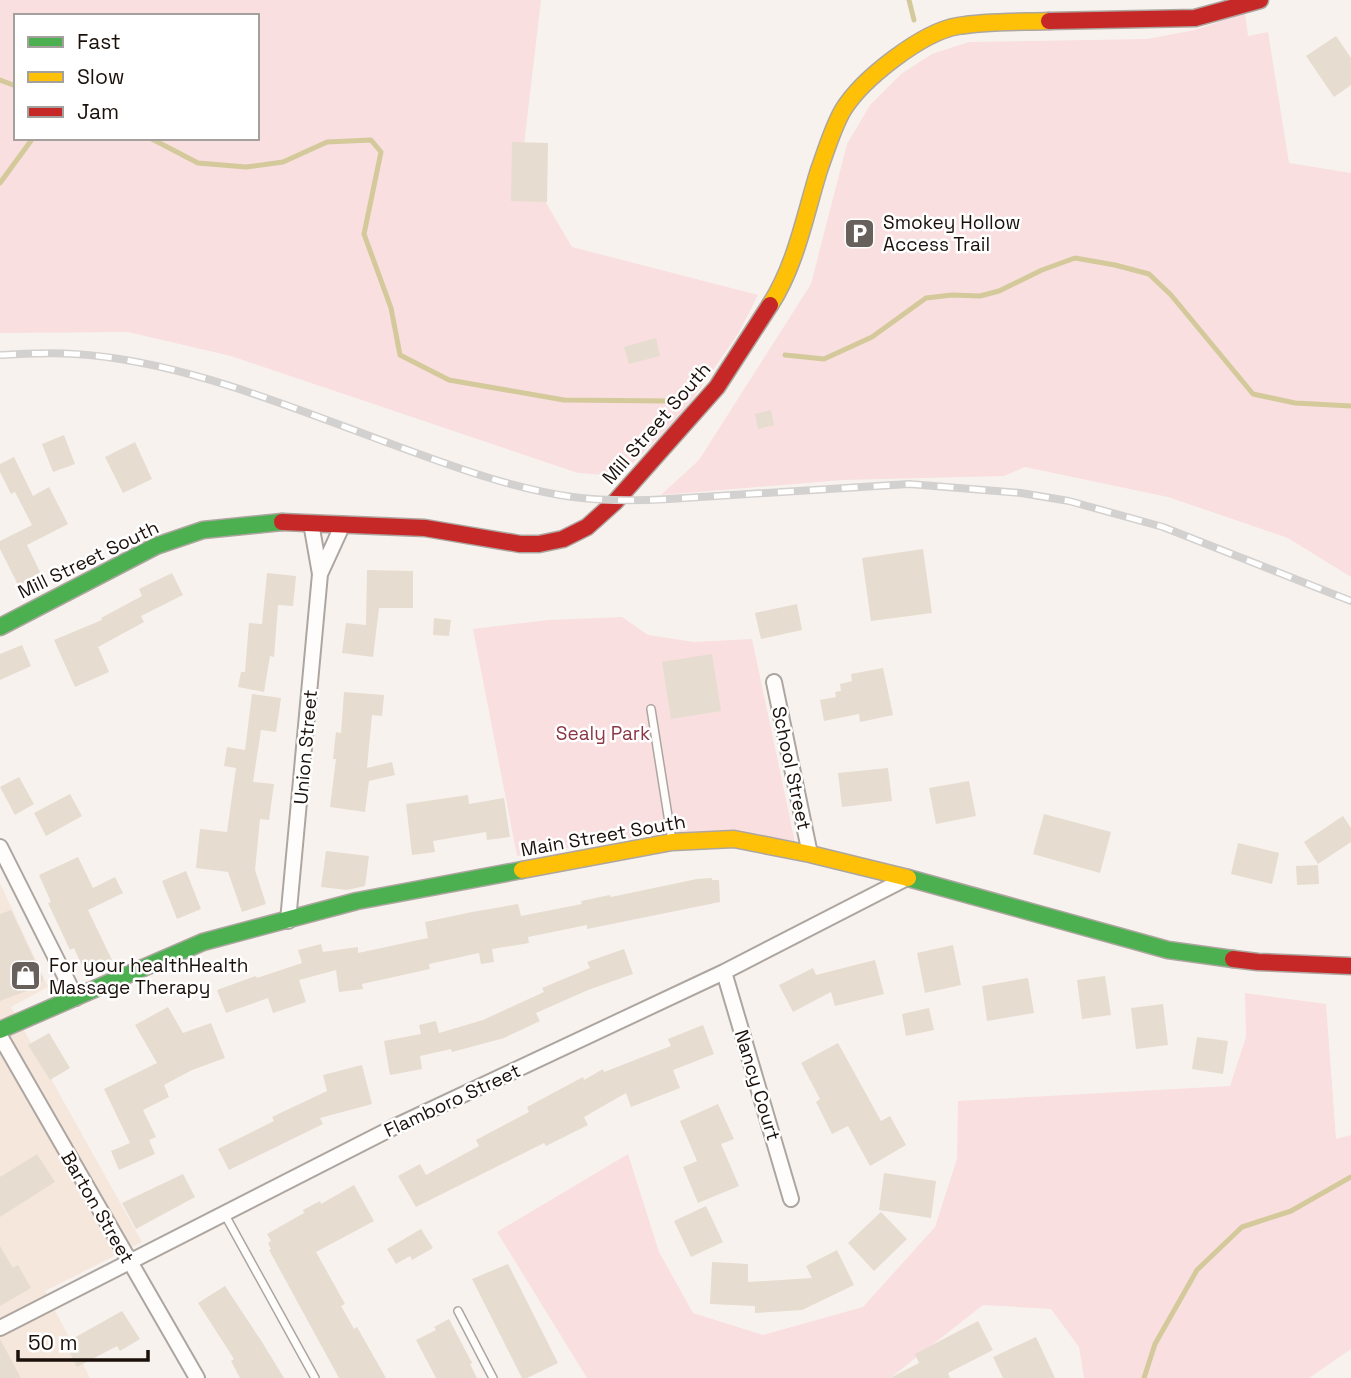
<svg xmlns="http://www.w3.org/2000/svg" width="1351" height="1378" font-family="'Space Grotesk',sans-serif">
<rect width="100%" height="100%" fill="#f8f2ee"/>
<path fill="#f6e7dd" d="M 0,883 L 48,987 L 11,1007 L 142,1242 L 45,1291 L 90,1378 L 0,1378 Z"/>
<path fill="#f9dfdf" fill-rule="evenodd" d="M 0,0 L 541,0 L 522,162 L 572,247 L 758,295 L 738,334 L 683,413 L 620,476 L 578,473 L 231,356 L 128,332 L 0,333 ZM 16,16 L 257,16 L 257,138 L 16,138 Z
M 1245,13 L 1248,36 L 1268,32 L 1289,163 L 1351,173 L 1351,577 L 1288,538 L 1168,497 L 1025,467 L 1004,476 L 842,480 L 661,495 L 699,460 L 811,284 L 847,144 L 870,105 L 901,74 L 932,54 L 969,42 L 1147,39 L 1195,30 Z
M 622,617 L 648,635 L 694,642 L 752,639 L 795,842 L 664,833 L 517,856 L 473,629 L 549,620 Z
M 1245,993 L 1326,1004 L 1336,1139 L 1351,1135 L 1351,1349 L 1309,1378 L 1084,1378 L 1079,1347 L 1051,1309 L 983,1305 L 890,1378 L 587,1378 L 497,1232 L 628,1154 L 659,1252 L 693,1313 L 763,1335 L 863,1307 L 935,1227 L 957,1159 L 958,1101 L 1230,1086 L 1246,1037 Z"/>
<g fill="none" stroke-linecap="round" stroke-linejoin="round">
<path stroke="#d4c99b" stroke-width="5" d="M 909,0 L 914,20
M 0,80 L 16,86
M 150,138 L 198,163 L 246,167 L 283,162 L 327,142 L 371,140 L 381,152 L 364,234 L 391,308 L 400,355 L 449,380 L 564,400 L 668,401
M 0,183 L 33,138
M 785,355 L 824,359 L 872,337 L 926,298 L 952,295 L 980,296 L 999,291 L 1042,270 L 1075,258 L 1115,265 L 1149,274 L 1171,295 L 1253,394 L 1295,403 L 1351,406
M 1144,1378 L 1155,1344 L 1197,1270 L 1242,1227 L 1291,1211 L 1351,1177"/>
</g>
<path fill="#e6dccf" d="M 1336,36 L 1351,58 L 1351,85 L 1334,97 L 1306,56 Z
M 512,142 L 548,143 L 547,202 L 511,201 Z
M 656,338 L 660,356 L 629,364 L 624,347 Z
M 771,410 L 774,425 L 758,429 L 755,414 Z
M 64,435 L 75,464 L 53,472 L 42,444 Z
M 135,442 L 152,479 L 123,493 L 105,457 Z
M 14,457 L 33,496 L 49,487 L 68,524 L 27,545 L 41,574 L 18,585 L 0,549 L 0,541 L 32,525 L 15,492 L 11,494 L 0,472 L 0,464 Z
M 923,549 L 932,613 L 871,621 L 862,558 Z
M 367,570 L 413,571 L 413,608 L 379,608 L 373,657 L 342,653 L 346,623 L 366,625 Z
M 172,573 L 183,595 L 141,616 L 144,622 L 98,647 L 109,672 L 75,687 L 54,640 L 102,620 L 101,618 L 142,596 L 139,589 Z
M 267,573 L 296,576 L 293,606 L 278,605 L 274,657 L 270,656 L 264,692 L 238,687 L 241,672 L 245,672 L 249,623 L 262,624 Z
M 797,604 L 802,630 L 761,639 L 755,613 Z
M 434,618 L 451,620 L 449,636 L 433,635 Z
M 22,645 L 31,666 L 0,680 L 0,654 Z
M 712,654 L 721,711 L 671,719 L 662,662 Z
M 883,668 L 893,715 L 860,722 L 859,714 L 824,721 L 820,700 L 836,697 L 835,692 L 841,691 L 840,684 L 852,681 L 851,674 Z
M 344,692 L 384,695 L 382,716 L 372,715 L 367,768 L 392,762 L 395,775 L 369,781 L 365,812 L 330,807 L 336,759 L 333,759 L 336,732 L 341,733 Z
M 252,694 L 281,698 L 276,732 L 261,730 L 253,782 L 274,784 L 269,820 L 260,819 L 255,870 L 266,904 L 242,912 L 228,872 L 196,868 L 200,829 L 227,832 L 236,768 L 224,766 L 227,747 L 245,750 Z
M 888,768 L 892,801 L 842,807 L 838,773 Z
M 19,777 L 34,804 L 15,815 L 0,787 Z
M 969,781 L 976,816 L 936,824 L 929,788 Z
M 70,794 L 82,816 L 46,836 L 34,813 Z
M 468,795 L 469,804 L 504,798 L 510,837 L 487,840 L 486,832 L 433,841 L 435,852 L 412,855 L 406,804 Z
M 1044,814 L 1111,832 L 1100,873 L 1033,854 Z
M 1343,816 L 1351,828 L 1351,842 L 1318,864 L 1304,842 Z
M 1238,843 L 1279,853 L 1272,884 L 1231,874 Z
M 326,851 L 369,856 L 365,886 L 347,890 L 321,887 Z
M 78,857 L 93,888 L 115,877 L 123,893 L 88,910 L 112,960 L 85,972 L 74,948 L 70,950 L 48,903 L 51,902 L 39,875 Z
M 1318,865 L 1319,884 L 1297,885 L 1296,866 Z
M 186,871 L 201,909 L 177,919 L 162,881 Z
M 712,878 L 712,880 L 719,880 L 720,902 L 587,929 L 587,925 L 528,937 L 529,943 L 492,949 L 494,962 L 481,964 L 479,953 L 429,964 L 430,969 L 362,984 L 363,989 L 339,992 L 336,970 L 299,980 L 306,1002 L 273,1013 L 268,998 L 226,1013 L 217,990 L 256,976 L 257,978 L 302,963 L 298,950 L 321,944 L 323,952 L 358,947 L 358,953 L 428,938 L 425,922 L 472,912 L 518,904 L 521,916 L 582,904 L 581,901 L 610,895 L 611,897 L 697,879 Z
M 11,910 L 43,978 L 40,986 L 0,1001 L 0,914 Z
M 953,945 L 961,985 L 925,993 L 917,953 Z
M 624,949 L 633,974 L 588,990 L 536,1013 L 540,1021 L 504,1038 L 452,1052 L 451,1049 L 420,1056 L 422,1069 L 390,1075 L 384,1041 L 421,1034 L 419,1025 L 436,1021 L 439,1033 L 483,1020 L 544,992 L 542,988 L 590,968 L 587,962 Z
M 875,960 L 884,994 L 835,1006 L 831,992 L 793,1012 L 779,985 L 813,968 L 816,975 Z
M 1105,976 L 1111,1015 L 1082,1019 L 1077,980 Z
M 1028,978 L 1034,1013 L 987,1021 L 982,986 Z
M 1163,1004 L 1168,1045 L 1136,1049 L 1131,1008 Z
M 168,1007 L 183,1033 L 211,1023 L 225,1058 L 192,1070 L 164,1085 L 169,1097 L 143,1110 L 156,1137 L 149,1140 L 155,1154 L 119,1170 L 111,1151 L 130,1143 L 104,1089 L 157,1063 L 135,1025 Z
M 929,1008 L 934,1030 L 906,1036 L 902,1014 Z
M 703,1025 L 714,1054 L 673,1070 L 680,1088 L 631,1107 L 626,1093 L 584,1117 L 588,1125 L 546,1146 L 544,1143 L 416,1207 L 398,1176 L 420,1164 L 426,1175 L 479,1146 L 476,1140 L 529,1112 L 527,1107 L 583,1077 L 584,1080 L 603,1069 L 604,1072 L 671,1046 L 668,1039 Z
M 49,1033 L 70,1068 L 50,1080 L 28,1045 Z
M 1197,1037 L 1228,1041 L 1223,1074 L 1192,1069 Z
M 838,1043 L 881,1121 L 890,1116 L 906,1145 L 870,1166 L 848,1126 L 832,1134 L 816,1102 L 820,1099 L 801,1063 Z
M 362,1065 L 372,1104 L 320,1118 L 323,1124 L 229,1170 L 218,1149 L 274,1121 L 272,1117 L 327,1091 L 323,1075 Z
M 718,1104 L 734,1139 L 721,1144 L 739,1186 L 698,1203 L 683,1167 L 697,1161 L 680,1121 Z
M 37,1154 L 55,1182 L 0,1217 L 0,1177 Z
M 884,1173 L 936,1181 L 931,1218 L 879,1210 Z
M 183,1174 L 195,1197 L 136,1229 L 122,1203 Z
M 354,1185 L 374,1221 L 316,1252 L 345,1304 L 341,1306 L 354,1329 L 357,1327 L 386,1378 L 339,1378 L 269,1250 L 271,1249 L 268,1243 L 271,1241 L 267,1234 L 304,1213 L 303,1210 L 320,1201 L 321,1204 Z
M 706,1206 L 723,1242 L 691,1257 L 674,1221 Z
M 881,1212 L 907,1239 L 874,1271 L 848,1243 Z
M 421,1229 L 433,1248 L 412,1260 L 410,1256 L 396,1264 L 387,1249 Z
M 0,1246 L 13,1268 L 18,1265 L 31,1288 L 0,1306 Z
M 837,1250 L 854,1285 L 802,1310 L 755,1313 L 755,1306 L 710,1304 L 712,1262 L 748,1264 L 748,1282 L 812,1278 L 806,1266 Z
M 508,1264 L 558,1363 L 527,1378 L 522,1378 L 472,1279 Z
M 225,1286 L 262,1342 L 284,1378 L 240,1378 L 231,1361 L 234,1359 L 198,1303 Z
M 122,1311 L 140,1339 L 120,1351 L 117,1346 L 77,1367 L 65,1343 Z
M 449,1319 L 472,1363 L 470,1364 L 477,1378 L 436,1378 L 416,1340 L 436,1330 L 434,1327 Z
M 978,1321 L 993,1350 L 948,1373 L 950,1378 L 890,1378 L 919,1363 L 915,1354 Z
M 1036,1337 L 1055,1378 L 1003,1378 L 993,1357 Z
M 0,1339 L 21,1378 L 0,1378 Z"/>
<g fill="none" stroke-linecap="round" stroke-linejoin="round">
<defs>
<path id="lane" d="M 651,709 L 672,841
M 225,1215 L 315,1378
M 458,1311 L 493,1378"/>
<path id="street" d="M 320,574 L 343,524
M 774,682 L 810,854
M 0,847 L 76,998
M 288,921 L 320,574 L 311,523
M 724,972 L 791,1199
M 0,1036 L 197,1378
M 0,1328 L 394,1127 L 724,972 L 907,878"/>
<path id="fast" d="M 0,627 L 156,546 L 203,530 L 282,522
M 908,878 L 1168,950 L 1233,959
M 0,1030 L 203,942 L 357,901 L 522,870"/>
<path id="slow" d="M 770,305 C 796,265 805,215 819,170 C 826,151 833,127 843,110 C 862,79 922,32 958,26 C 987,21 1020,22 1049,21
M 522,870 L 672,842 L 734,839 L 810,854 L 908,878"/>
<path id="jam" d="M 1049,21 L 1195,18 L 1260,0
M 282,522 L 425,528 L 520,544 L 539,544 L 563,539 L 587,527 L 615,502 L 717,387 L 770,305
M 1233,959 L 1258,962 L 1351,966"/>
</defs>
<use href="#lane" stroke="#ada6a0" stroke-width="10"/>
<use href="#street" stroke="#ada6a0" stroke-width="18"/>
<use href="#fast" stroke="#ada6a0" stroke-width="19"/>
<use href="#slow" stroke="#ada6a0" stroke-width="19"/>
<use href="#jam" stroke="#ada6a0" stroke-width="19"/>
<use href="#lane" stroke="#fefdfc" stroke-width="7"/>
<use href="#street" stroke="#fefdfc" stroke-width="14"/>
<use href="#fast" stroke="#4caf50" stroke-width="16"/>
<use href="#slow" stroke="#ffc107" stroke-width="16"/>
<use href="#jam" stroke="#c62828" stroke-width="16"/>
<defs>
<path id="rail" d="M 0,355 C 25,354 50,352 74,354 C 184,360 302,412 405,449 C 460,469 515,489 573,497 C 605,501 637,501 669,499 L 909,484 L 1021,493 L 1069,501 L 1163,527 L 1351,601"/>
</defs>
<use href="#rail" stroke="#d3d1cf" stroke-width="8"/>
<use href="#rail" stroke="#fff" stroke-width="5" stroke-dasharray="16" stroke-linecap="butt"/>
</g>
<defs>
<symbol id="parking-square" viewBox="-11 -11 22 22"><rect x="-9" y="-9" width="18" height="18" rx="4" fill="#68605a" stroke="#fff"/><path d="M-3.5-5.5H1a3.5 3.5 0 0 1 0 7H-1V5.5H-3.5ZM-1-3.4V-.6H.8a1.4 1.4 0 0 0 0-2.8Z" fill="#fff"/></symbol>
<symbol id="shop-square" viewBox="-11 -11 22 22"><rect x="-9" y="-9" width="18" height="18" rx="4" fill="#68605a" stroke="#fff"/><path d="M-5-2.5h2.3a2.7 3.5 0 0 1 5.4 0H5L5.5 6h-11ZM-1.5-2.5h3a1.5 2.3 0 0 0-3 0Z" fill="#fff"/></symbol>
</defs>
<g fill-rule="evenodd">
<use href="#parking-square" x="842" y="216" width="35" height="35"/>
<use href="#shop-square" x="8" y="958" width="35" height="35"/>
</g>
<g text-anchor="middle" stroke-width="5" stroke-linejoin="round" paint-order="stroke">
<g font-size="19" fill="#1b110a" stroke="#fff" text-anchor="start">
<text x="883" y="229">Smokey Hollow<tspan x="883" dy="22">Access Trail</tspan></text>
<text x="49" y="972">For your healthHealth<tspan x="49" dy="22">Massage Therapy</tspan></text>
</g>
<g font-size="19" fill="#1b110a" stroke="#fff">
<text transform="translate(656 423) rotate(-49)" y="7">Mill Street South</text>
<text transform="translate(88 559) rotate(-26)" y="7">Mill Street South</text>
<text transform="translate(305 747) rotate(-85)" y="7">Union Street</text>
<text transform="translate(792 768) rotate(78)" y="7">School Street</text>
<text transform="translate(603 835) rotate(-10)" y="7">Main Street South</text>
<text transform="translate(758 1085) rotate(73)" y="7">Nancy Court</text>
<text transform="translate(452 1100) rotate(-25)" y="7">Flamboro Street</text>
<text transform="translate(98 1207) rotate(60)" y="7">Barton Street</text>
</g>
<g font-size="19" fill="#8b3746" stroke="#fff">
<text x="603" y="740">Sealy Park</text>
</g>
</g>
<rect x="14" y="14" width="245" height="126" fill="#ffffff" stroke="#a4a09d" stroke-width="2"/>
<rect x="28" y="37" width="35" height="10" fill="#4caf50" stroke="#a4a09d" stroke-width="2"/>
<text x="77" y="49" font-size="21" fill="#1b110a">Fast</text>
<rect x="28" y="72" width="35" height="10" fill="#ffc107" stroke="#a4a09d" stroke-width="2"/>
<text x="77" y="84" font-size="21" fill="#1b110a">Slow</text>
<rect x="28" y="107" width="35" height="10" fill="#c62828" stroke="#a4a09d" stroke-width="2"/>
<text x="77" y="119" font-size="21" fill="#1b110a">Jam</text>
<path d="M18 1350v10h130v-10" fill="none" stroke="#1b110a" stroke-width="3.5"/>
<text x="28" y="1350" font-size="21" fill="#1b110a" stroke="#ffffff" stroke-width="5" paint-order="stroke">50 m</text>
</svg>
